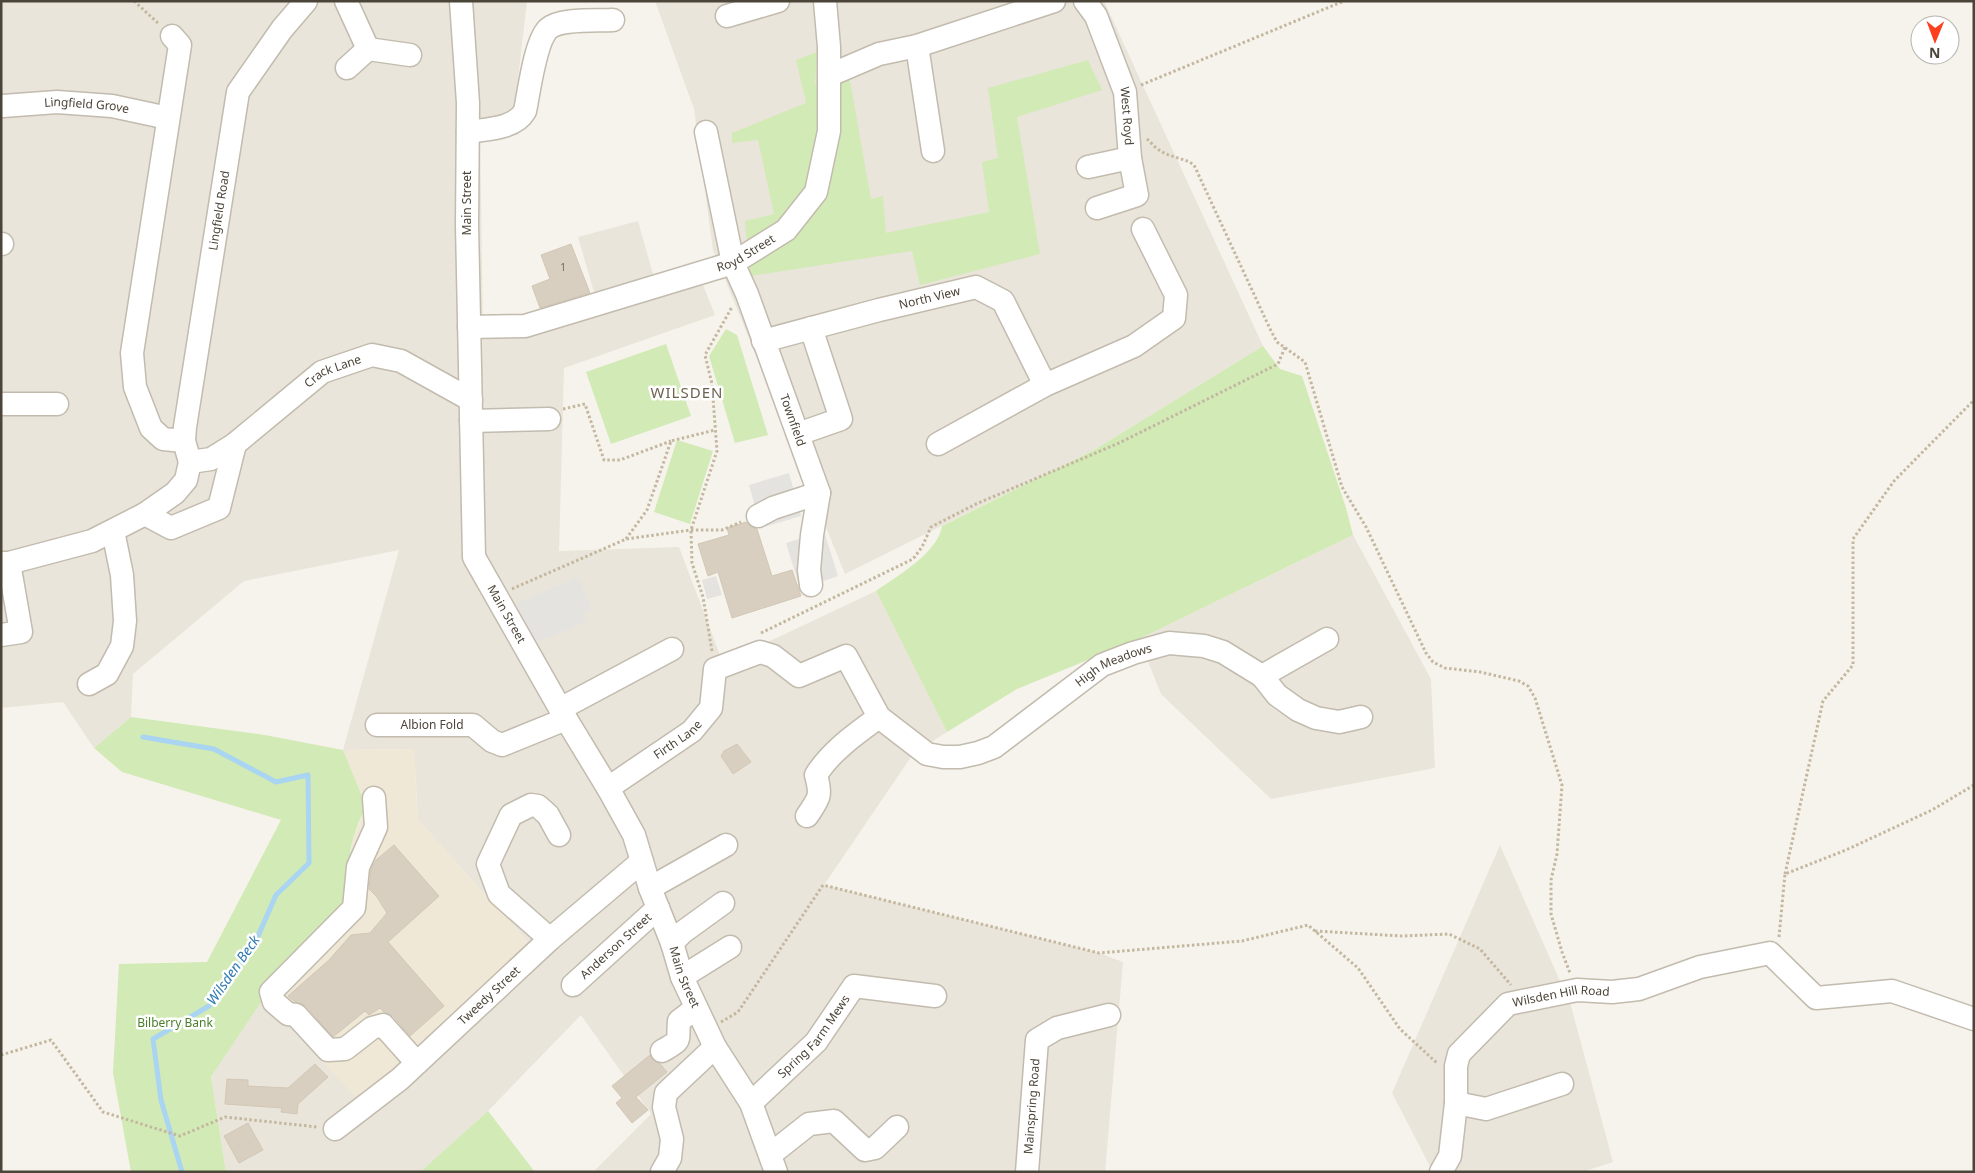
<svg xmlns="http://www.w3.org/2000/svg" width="1975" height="1173" font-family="'Noto Sans',sans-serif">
<rect width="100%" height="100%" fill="#f6f3ec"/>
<path fill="#eae5da" d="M 1,1 L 527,1 L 514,113 L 480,121 L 483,337 L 596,299 L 578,237 L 638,221 L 659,295 L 703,285 L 715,315 L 564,368 L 559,551 L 679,547 L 723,663 L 876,591 L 947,732 L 913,754 L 824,885 L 1099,953 L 1123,962 L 1105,1172 L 593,1172 L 651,1114 L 581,1015 L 488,1111 L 420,1172 L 226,1172 L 211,1077 L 264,998 L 532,947 L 418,820 L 414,749 L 343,750 L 399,550 L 244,581 L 133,674 L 131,717 L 94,748 L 63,702 L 1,708 Z
M 655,1 L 1104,1 L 1263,346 L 1094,450 L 845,574 L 713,250 L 694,109 Z
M 1353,535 L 1431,679 L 1435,768 L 1271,799 L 1161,694 L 1139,639 Z
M 1500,845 L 1571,1006 L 1613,1162 L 1582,1172 L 1433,1172 L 1392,1093 Z"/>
<path fill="#efe8d6" d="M 414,749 L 418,820 L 532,947 L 359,1101 L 264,998 L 356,888 L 350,857 L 353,839 L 366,806 L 343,750 Z"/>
<path fill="#d2eab5" d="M 817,52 L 815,85 L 849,75 L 871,199 L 883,196 L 886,233 L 989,212 L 982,162 L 998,158 L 988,88 L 1088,60 L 1102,90 L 1017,117 L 1040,254 L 920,285 L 912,251 L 750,276 L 745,221 L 774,214 L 758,140 L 732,143 L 732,133 L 806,103 L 796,60 Z
M 726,329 L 737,335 L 768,435 L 735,443 L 709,356 Z
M 666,344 L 691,416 L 611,444 L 586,372 Z
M 1263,346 L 1280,369 L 1302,376 L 1346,508 L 1353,535 L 1139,639 L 1017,689 L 947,732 L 876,591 C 897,576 938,553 942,526 L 1094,450 Z
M 677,440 L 713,451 L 690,524 L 654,512 Z
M 131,717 L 265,735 L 343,750 L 366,806 C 359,821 350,842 350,858 C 351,871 356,883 355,897 L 264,998 L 211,1077 L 226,1172 L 131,1172 L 113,1073 L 119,964 L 207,962 L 281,820 L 122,772 L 94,748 Z
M 488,1111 L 535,1172 L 420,1172 Z"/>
<path fill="#e5e3e0" d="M 789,473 L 801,516 L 761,528 L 749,485 Z
M 824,531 L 838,576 L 800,589 L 786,543 Z
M 716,576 L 722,595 L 707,599 L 702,580 Z
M 578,577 L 592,609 L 582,613 L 586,622 L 535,643 L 517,603 Z"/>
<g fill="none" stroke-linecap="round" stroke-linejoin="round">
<path stroke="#a9d4f2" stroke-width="5" d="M 143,737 L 214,749 L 276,782 L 308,775 L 309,863 L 276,895 L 255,943 L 209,1006 L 153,1039 L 161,1100 L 182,1172"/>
</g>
<path fill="#d8cfc1" stroke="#d3c7b4" d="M 571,244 L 590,293 L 540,308 L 532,286 L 550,279 L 541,255 Z
M 746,522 L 751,527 L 757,529 L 772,576 L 792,570 L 801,596 L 732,618 L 718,572 L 708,576 L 698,544 L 729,535 L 727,528 Z
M 737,744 L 751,762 L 733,774 L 721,756 L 724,751 Z
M 394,845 L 439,896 L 388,942 L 444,1006 L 410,1036 L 393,1016 L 384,1012 L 380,1008 L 369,1015 L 365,1011 L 333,1037 L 306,1006 L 294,1001 L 288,996 L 329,960 L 351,935 L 370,933 L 387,913 L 377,897 L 369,889 L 371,870 L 376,860 Z
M 650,1055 L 651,1058 L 660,1064 L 667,1072 L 636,1097 L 648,1110 L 632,1123 L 616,1103 L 622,1098 L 612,1086 Z
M 315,1064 L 328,1077 L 298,1104 L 297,1114 L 281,1112 L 282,1108 L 225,1104 L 227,1079 L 248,1080 L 248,1086 L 288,1088 Z
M 248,1123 L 263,1150 L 239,1163 L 224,1136 Z"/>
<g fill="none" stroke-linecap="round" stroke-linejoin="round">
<defs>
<g id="minor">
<path d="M 346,1 L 368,49 L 347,68"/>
<path id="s1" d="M 461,1 L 468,103 L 467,225 L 474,557 L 566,719 L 608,788 L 634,835 L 650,888 L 672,943 L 682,977 L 715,1047 L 751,1103 L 776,1172"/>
<path id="s2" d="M 1085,1 L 1096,16 L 1125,92 L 1130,158 L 1137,195 L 1097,208"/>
<path d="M 727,16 L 778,1"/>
<path d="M 172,36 L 180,45 L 132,353 L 135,387 L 151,428 L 163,439 L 184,441"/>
<path d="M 917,46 L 933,151"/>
<path d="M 368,49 L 410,55"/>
<path d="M 830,75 L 879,54 L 917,46 L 1054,1"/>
<path id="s3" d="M 3,106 L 57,102 L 112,106 L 168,118"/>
<path d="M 468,132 C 487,129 515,129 525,111 C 529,92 535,42 548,29 C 560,18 597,21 613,20"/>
<path id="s4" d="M 706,132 L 733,263 L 747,294 L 819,493 L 812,535 L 809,570 L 811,585"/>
<path d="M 1088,167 L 1130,158"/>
<path d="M 1,244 L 2,244"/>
<path id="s5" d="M 469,327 L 525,326 L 733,263 L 786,230 L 816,192 L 829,131 L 829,47 L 825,1"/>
<path id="s6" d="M 763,341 L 879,310 L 976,287 L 1003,301 L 1045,385"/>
<path d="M 1,404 L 57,404"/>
<path d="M 471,421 L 549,419"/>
<path d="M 798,434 L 841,419 L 811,328"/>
<path d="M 938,444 L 1045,385 L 1134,346 L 1174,318 L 1176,295 L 1143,229"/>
<path id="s7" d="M 190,462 L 184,441 L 185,427 L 238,92 L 282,29 L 306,1"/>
<path d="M 145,514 L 171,528 L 219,508 L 235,444"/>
<path d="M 758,516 L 773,508 L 819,493"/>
<path id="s8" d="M 1,563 L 9,563 L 92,541 L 145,514 L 175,493 L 186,480 L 190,462 L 211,459 L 235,444 L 322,372 L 372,355 L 401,361 L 471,400"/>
<path d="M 1,635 L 21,632 L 9,563"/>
<path d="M 1262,676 L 1327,639"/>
<path d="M 89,684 L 107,674 L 122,646 L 125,621 L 122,575 L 113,531"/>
<path d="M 560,709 L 672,649"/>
<path id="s9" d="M 377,725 L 473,725 L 492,741 L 502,745 L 566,719"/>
<path id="s10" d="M 608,788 L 692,731 L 711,708 L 715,669 L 760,652 L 773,656 L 799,676 L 846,656 L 879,717 L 927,754 L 943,757 L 960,757 L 978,753 L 994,747 L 1102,665 L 1133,653 L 1169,643 L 1204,646 L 1223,652 L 1262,676 L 1277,695 L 1298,710 L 1316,718 L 1339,722 L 1361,717"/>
<path d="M 374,798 L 376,827 L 358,867 L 354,908 L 271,992 L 274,1002 L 288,1014 L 296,1015 L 328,1050 L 345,1049 L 372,1028 L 383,1025 L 417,1063"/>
<path d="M 807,816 C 819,798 822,797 816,775 C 831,751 857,733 879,717"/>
<path d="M 650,888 L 726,845"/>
<path d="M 550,939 L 499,894 L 488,864 L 511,815 L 531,805 L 538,806 L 548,815 L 559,835"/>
<path d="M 672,943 L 683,932 L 723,903"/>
<path d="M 682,977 L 730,947"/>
<path id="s11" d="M 573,985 L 658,908"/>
<path d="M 662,1051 C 683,1039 677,1043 679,1021 L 696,1008"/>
<path id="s12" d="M 751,1103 L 816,1042 L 854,986 L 935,996"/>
<path d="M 1456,1103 L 1486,1109 L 1562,1084"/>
<path id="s13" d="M 335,1129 L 400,1079 L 550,939 L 641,862"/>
<path d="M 771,1154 L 809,1124 L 834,1121 L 865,1150 L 875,1148 L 897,1127"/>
<path d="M 662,1172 L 670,1158 L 672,1139 L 664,1107 L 666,1093 L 715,1047"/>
<path id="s14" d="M 1027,1172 L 1037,1040 L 1057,1028 L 1109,1015"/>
<path id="s15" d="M 1441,1172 L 1450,1156 L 1456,1103 L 1456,1066 L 1459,1054 L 1508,1004 L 1577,990 L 1612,992 L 1639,989 L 1700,967 L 1770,953 L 1816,998 L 1892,991 L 1974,1019"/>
</g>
</defs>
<use href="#minor" stroke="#c2bbae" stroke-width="25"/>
<path stroke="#c4b79f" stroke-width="3" stroke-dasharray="2.5 2.5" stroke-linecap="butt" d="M 134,1 L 159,24
M 1141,85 L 1344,1
M 1147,139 C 1151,142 1155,148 1159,150 C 1170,158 1183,157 1194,165 L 1271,331 L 1277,342 L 1305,362 L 1342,487 L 1366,527 L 1426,653 L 1433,662 L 1445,668 L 1480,672 L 1519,681 L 1528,686 L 1535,698 L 1562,785 L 1557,854 L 1551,880 L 1551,914 L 1562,952 L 1570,973
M 563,409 L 585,404 L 604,460 L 620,460 L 671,441
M 626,539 L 647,510 L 671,441 L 715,430
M 512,589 L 626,539 L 691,530 L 722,530 L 741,522
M 761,633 L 913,559 L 922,547 L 931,527 L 976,504 L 1119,443 L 1278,364 L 1285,347
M 712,651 L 703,597 L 692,563 L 691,530 L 717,451 L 712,384 L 705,355 L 732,307
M 1785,874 L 1823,701 L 1853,665 L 1853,539 L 1894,481 L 1974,400
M 1315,931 L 1402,936 L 1449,934 L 1480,949 L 1511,985
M 1779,937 L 1785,874 L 1846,850 L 1932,810 L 1974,785
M 721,1022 L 738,1012 L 823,885 L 1099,953 L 1242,941 L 1308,925 L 1358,968 L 1400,1029 L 1438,1064
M 1,1055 L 51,1040 L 103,1112 L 180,1136 L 225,1117 L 317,1127"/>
<use href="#minor" stroke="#fff" stroke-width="22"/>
</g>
<g text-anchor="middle" stroke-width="5" stroke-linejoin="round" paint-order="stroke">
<g font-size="10" fill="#6e675b">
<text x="563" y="271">1</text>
</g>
<g font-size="12" fill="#4b4439" stroke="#fff">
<text dy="4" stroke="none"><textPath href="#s3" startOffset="84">Lingfield Grove</textPath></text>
<text dy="4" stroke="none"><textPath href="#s2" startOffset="124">West Royd</textPath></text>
<text transform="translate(467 203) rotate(-90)" y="4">Main Street</text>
<text dy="4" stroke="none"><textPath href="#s7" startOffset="255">Lingfield Road</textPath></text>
<text dy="4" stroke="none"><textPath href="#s5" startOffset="289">Royd Street</textPath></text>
<text dy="4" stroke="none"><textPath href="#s6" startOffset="172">North View</textPath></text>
<text dy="4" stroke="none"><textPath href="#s8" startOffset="398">Crack Lane</textPath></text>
<text dy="4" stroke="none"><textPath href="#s4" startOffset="302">Townfield</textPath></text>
<text dy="4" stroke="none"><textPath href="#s1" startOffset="622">Main Street</textPath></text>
<text dy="4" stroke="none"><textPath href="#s10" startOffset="661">High Meadows</textPath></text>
<text dy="4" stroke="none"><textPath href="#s9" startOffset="55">Albion Fold</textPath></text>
<text dy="4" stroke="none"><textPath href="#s10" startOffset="85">Firth Lane</textPath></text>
<text dy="4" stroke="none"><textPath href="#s11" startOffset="58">Anderson Street</textPath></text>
<text dy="4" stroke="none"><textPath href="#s1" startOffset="1028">Main Street</textPath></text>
<text dy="4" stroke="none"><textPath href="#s13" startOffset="204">Tweedy Street</textPath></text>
<text dy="4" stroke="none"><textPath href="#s15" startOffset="245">Wilsden Hill Road</textPath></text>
<text dy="4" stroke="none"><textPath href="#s12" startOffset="92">Spring Farm Mews</textPath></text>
<text dy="4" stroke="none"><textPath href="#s14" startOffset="66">Mainspring Road</textPath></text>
</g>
<g font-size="12" fill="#4a7f2a" stroke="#fff">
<text x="175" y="1027">Bilberry Bank</text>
</g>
<g font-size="14" font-style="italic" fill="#2e7ab2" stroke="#fff">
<text transform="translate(233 970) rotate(-55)" y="5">Wilsden Beck</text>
</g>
<g font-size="15" letter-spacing="1" fill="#6e6250" stroke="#fff">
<text x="687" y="398">WILSDEN</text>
</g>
</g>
<rect width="1975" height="1173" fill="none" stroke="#4b4439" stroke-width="5"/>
<g transform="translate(1935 40) rotate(181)"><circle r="24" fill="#ffffff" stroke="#b7b4b0"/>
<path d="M0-4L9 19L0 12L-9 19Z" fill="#fc3f1d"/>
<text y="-8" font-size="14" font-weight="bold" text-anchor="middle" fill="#4b4439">N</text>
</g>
</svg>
